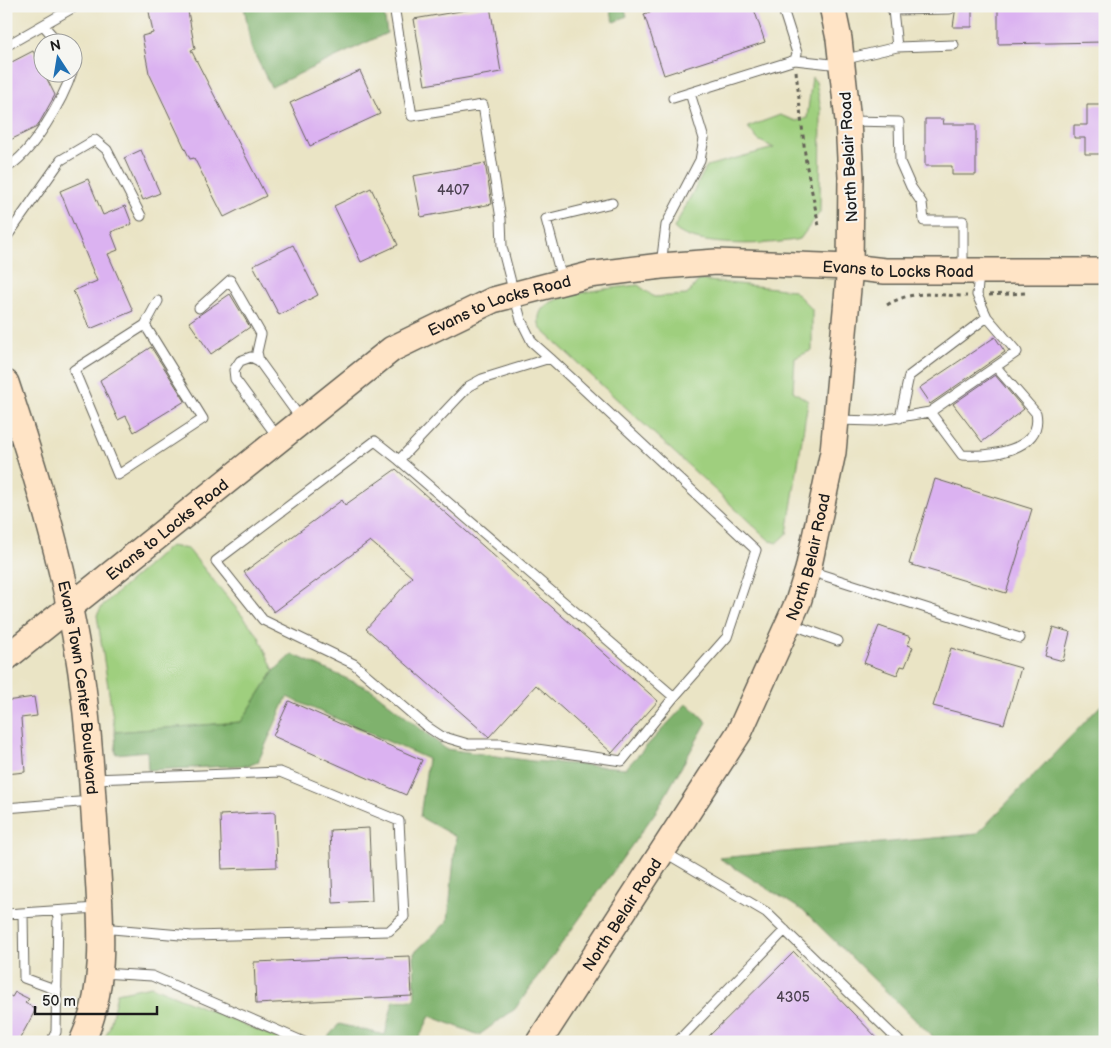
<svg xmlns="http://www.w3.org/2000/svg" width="1111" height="1048" font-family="'Balsamiq Sans',sans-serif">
<rect width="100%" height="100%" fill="#f6f6f2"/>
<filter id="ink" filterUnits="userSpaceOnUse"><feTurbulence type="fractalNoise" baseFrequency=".02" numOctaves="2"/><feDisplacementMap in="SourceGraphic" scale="10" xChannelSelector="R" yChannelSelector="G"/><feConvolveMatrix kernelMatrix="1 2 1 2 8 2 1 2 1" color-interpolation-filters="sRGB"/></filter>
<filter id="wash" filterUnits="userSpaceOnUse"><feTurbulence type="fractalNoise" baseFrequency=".0096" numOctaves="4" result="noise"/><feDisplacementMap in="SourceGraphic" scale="20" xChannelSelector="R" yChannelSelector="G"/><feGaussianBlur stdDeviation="1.12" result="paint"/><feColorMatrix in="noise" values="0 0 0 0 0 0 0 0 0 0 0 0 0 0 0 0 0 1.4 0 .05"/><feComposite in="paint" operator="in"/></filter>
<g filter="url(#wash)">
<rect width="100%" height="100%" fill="#eae4c5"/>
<path fill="#9fcf7e" stroke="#5e764d" d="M 812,77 L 816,82 L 821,109 L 820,212 L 800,239 C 773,245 693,249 674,228 L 707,166 L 774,148 L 758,140 L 748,127 L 780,115 L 796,121 L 807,118 Z
M 699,280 L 793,290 L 812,309 L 812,350 L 795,358 L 793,391 L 808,401 L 787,534 L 777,543 L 770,541 L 540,328 C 538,321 538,313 544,307 C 560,292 616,288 638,285 L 654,297 L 687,295 Z
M 170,546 L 188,549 L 258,635 L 274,671 L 241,722 L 115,732 L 97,615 L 103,605 Z
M 151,986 L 286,1042 L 103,1042 L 110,1026 L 117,993 Z"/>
<path fill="#7fb26d" stroke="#4e6744" d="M 244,6 L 383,6 L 387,33 L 271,87 L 251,47 Z
M 609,6 L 624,6 L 627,16 L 614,22 Z
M 292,654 L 372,690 L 446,749 L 532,761 L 626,768 L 687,703 L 707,722 L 657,810 L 515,1009 L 479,1035 L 430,1016 L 417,1042 L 330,1042 L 327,1038 L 339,1024 L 385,1035 L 393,1001 L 415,1000 L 414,953 L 448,921 L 456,837 L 420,817 L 428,759 L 287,697 L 258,762 L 250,765 L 148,770 L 147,751 L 116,754 L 115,732 L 241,722 L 274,671 Z
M 1105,701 L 1105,977 L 1100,981 L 1105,1005 L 1105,1042 L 938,1042 L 805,912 L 719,858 L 977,834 Z"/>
<g id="blocks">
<path fill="#dbb2f1" d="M 148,6 L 187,6 L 195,49 L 191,50 L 266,196 L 224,217 L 194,158 L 190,159 L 149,73 L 142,36 L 153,33 Z
M 490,6 L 501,72 L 425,85 L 414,19 Z
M 667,6 L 753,6 L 765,42 L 664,75 L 644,14 Z
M 956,6 L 972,6 L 972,27 L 953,27 Z
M 998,6 L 1103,6 L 1103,42 L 998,44 Z
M 33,51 L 55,95 L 37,127 L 6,142 L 6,65 Z
M 360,71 L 380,114 L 310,146 L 290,103 Z
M 1087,105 L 1105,105 L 1105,154 L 1085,154 L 1085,138 L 1074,138 L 1074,125 L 1087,125 Z
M 925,119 L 944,119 L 943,124 L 976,124 L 976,175 L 952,175 L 952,166 L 925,166 Z
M 141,150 L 160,193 L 143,200 L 124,158 Z
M 485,163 L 492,204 L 421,217 L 413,176 Z
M 88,179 L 103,215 L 125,206 L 132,224 L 111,232 L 118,250 L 108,254 L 133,311 L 90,329 L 73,291 L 97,281 L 60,191 Z
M 371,188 L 398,245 L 361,262 L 334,206 Z
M 293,245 L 318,295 L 279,315 L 253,265 Z
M 230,294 L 250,327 L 211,354 L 189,322 Z
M 995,337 L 1005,352 L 930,404 L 919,388 Z
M 151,347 L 185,401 L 134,432 L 126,416 L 118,420 L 100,380 Z
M 995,375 L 1024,409 L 982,442 L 953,404 Z
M 396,469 L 658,701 L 612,753 L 536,685 L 489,737 L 366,629 L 412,577 L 370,541 L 274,612 L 244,572 L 342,500 L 345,505 Z
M 935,479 L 1032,509 L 1006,593 L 909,564 Z
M 879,626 L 911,637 L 908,645 L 913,647 L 905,667 L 901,666 L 897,675 L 864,663 Z
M 1053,627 L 1070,632 L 1063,661 L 1045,656 Z
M 951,648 L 1021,668 L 1004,724 L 933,706 Z
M 34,697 L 37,716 L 21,718 L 25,772 L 6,774 L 6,701 Z
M 289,701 L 422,760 L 406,795 L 273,736 Z
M 275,812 L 277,867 L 222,869 L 220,815 Z
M 369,828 L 372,901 L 333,903 L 330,830 Z
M 794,952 L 881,1042 L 703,1042 Z
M 410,956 L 412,996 L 256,1004 L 254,962 Z
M 15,992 L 29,999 L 25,1003 L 36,1009 L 18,1042 L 6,1042 L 6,994 L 12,997 Z"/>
</g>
</g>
<g filter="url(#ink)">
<use href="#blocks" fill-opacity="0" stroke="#646257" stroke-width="1"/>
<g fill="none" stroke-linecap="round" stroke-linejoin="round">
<defs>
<path id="lane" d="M 394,6 L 412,116 L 483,105 L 501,219 L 502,247 L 514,294 L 521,320 L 532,342 L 550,358
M 893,10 L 950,9
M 43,25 L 58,42
M 6,46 L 76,6
M 897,47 L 954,45
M 795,60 L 840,65
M 842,60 L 897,47 L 893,10 L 889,6
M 673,98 L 795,60 L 797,53 L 782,6
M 851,121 L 899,122 L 900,162 L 911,187 L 922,203 L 924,221 L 963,221 L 963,271
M 6,168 C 32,154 63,100 72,72
M 6,238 L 61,160 L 95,140 L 107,150 L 141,216
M 661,265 L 666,225 L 700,160 L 704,139 L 690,93
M 979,272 L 977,295 L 987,317
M 562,279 L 546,219 L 612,203
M 199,308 L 230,280 L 261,334 L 257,352 L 259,361
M 145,325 L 203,419 L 118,475 L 74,370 Z
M 145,325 L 158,301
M 550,358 L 756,550 L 727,637 L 674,697 L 399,460 L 469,386 L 482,379 Z
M 930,412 L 962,455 C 988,457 1044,451 1036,413 L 996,367
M 837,420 L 875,421 L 930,412 L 1017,352 L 987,317 L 909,376 L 900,418
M 279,439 L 235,379 L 234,370 L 240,361 L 251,357 L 259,361 L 301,419
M 399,460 L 375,441 L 216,561 L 263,620 L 354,664 L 426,726 L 441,736 L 468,744 L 501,744 L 622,761 L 674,697
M 810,571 L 1020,638
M 791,624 L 838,641
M 93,779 L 280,772 L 399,821 L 404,917 L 389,931 L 192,936 L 101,928
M 6,808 L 91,801
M 664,852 L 766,912 L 900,1042
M 23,913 L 24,978 L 57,990
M 6,914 L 97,908
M 101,973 L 152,976 L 304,1042
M 51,1042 L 56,1032 L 58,911
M 677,1042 L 785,930"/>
<g id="secondary">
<path id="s1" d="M 6,383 C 35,470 63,561 78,653 C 89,719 92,788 97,856 C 100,916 109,985 82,1042"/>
<path id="s2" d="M 6,658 L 392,349 L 493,300 L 589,275 L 661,266 L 716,262 L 850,267 L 885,271 L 1105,271"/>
<path id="s3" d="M 539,1042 L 739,733 L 798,602 L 808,570 L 833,452 L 850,267 L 851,177 L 848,121 L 839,39 L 832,6"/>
</g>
</defs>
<use href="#lane" stroke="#646257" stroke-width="11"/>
<use href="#secondary" stroke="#646257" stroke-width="28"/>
<path stroke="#646257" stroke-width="3" stroke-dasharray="4 4" stroke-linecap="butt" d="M 796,71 L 806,163 L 819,226
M 989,295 L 1027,293
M 887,305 C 915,288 937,296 967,296"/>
<use href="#lane" stroke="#fff" stroke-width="9"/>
<use href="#secondary" stroke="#ffe4c6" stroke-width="25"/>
</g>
</g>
<g text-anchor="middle" stroke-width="4" stroke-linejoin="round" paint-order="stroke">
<g font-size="14" fill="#4c4251">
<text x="453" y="195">4407</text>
<text x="793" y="1002">4305</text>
</g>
<g font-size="16" fill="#1c1c1c" stroke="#f6f6f2">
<text transform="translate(848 157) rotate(-93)" y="6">North Belair Road</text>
<text dy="6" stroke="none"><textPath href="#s2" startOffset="1016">Evans to Locks Road</textPath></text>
<text dy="6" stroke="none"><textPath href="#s2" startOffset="611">Evans to Locks Road</textPath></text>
<text dy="6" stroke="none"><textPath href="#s2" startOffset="206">Evans to Locks Road</textPath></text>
<text dy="6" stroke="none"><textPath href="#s3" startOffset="558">North Belair Road</textPath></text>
<text dy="6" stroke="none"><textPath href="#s1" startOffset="314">Evans Town Center Boulevard</textPath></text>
<text dy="6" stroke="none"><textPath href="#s3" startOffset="152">North Belair Road</textPath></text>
</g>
</g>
<rect width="1111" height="1048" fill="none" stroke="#f6f6f2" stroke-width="25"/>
<g transform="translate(58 58) rotate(348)"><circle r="24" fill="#f6f6f2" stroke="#9f9f9c"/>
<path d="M0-4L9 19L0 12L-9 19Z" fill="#1f6fb2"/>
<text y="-8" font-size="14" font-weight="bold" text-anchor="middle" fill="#1c1c1c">N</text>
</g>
<path d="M35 1006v8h122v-8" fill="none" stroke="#1c1c1c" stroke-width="2.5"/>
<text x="42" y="1006" font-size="15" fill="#1c1c1c" stroke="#f6f6f2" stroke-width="4" paint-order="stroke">50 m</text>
</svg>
